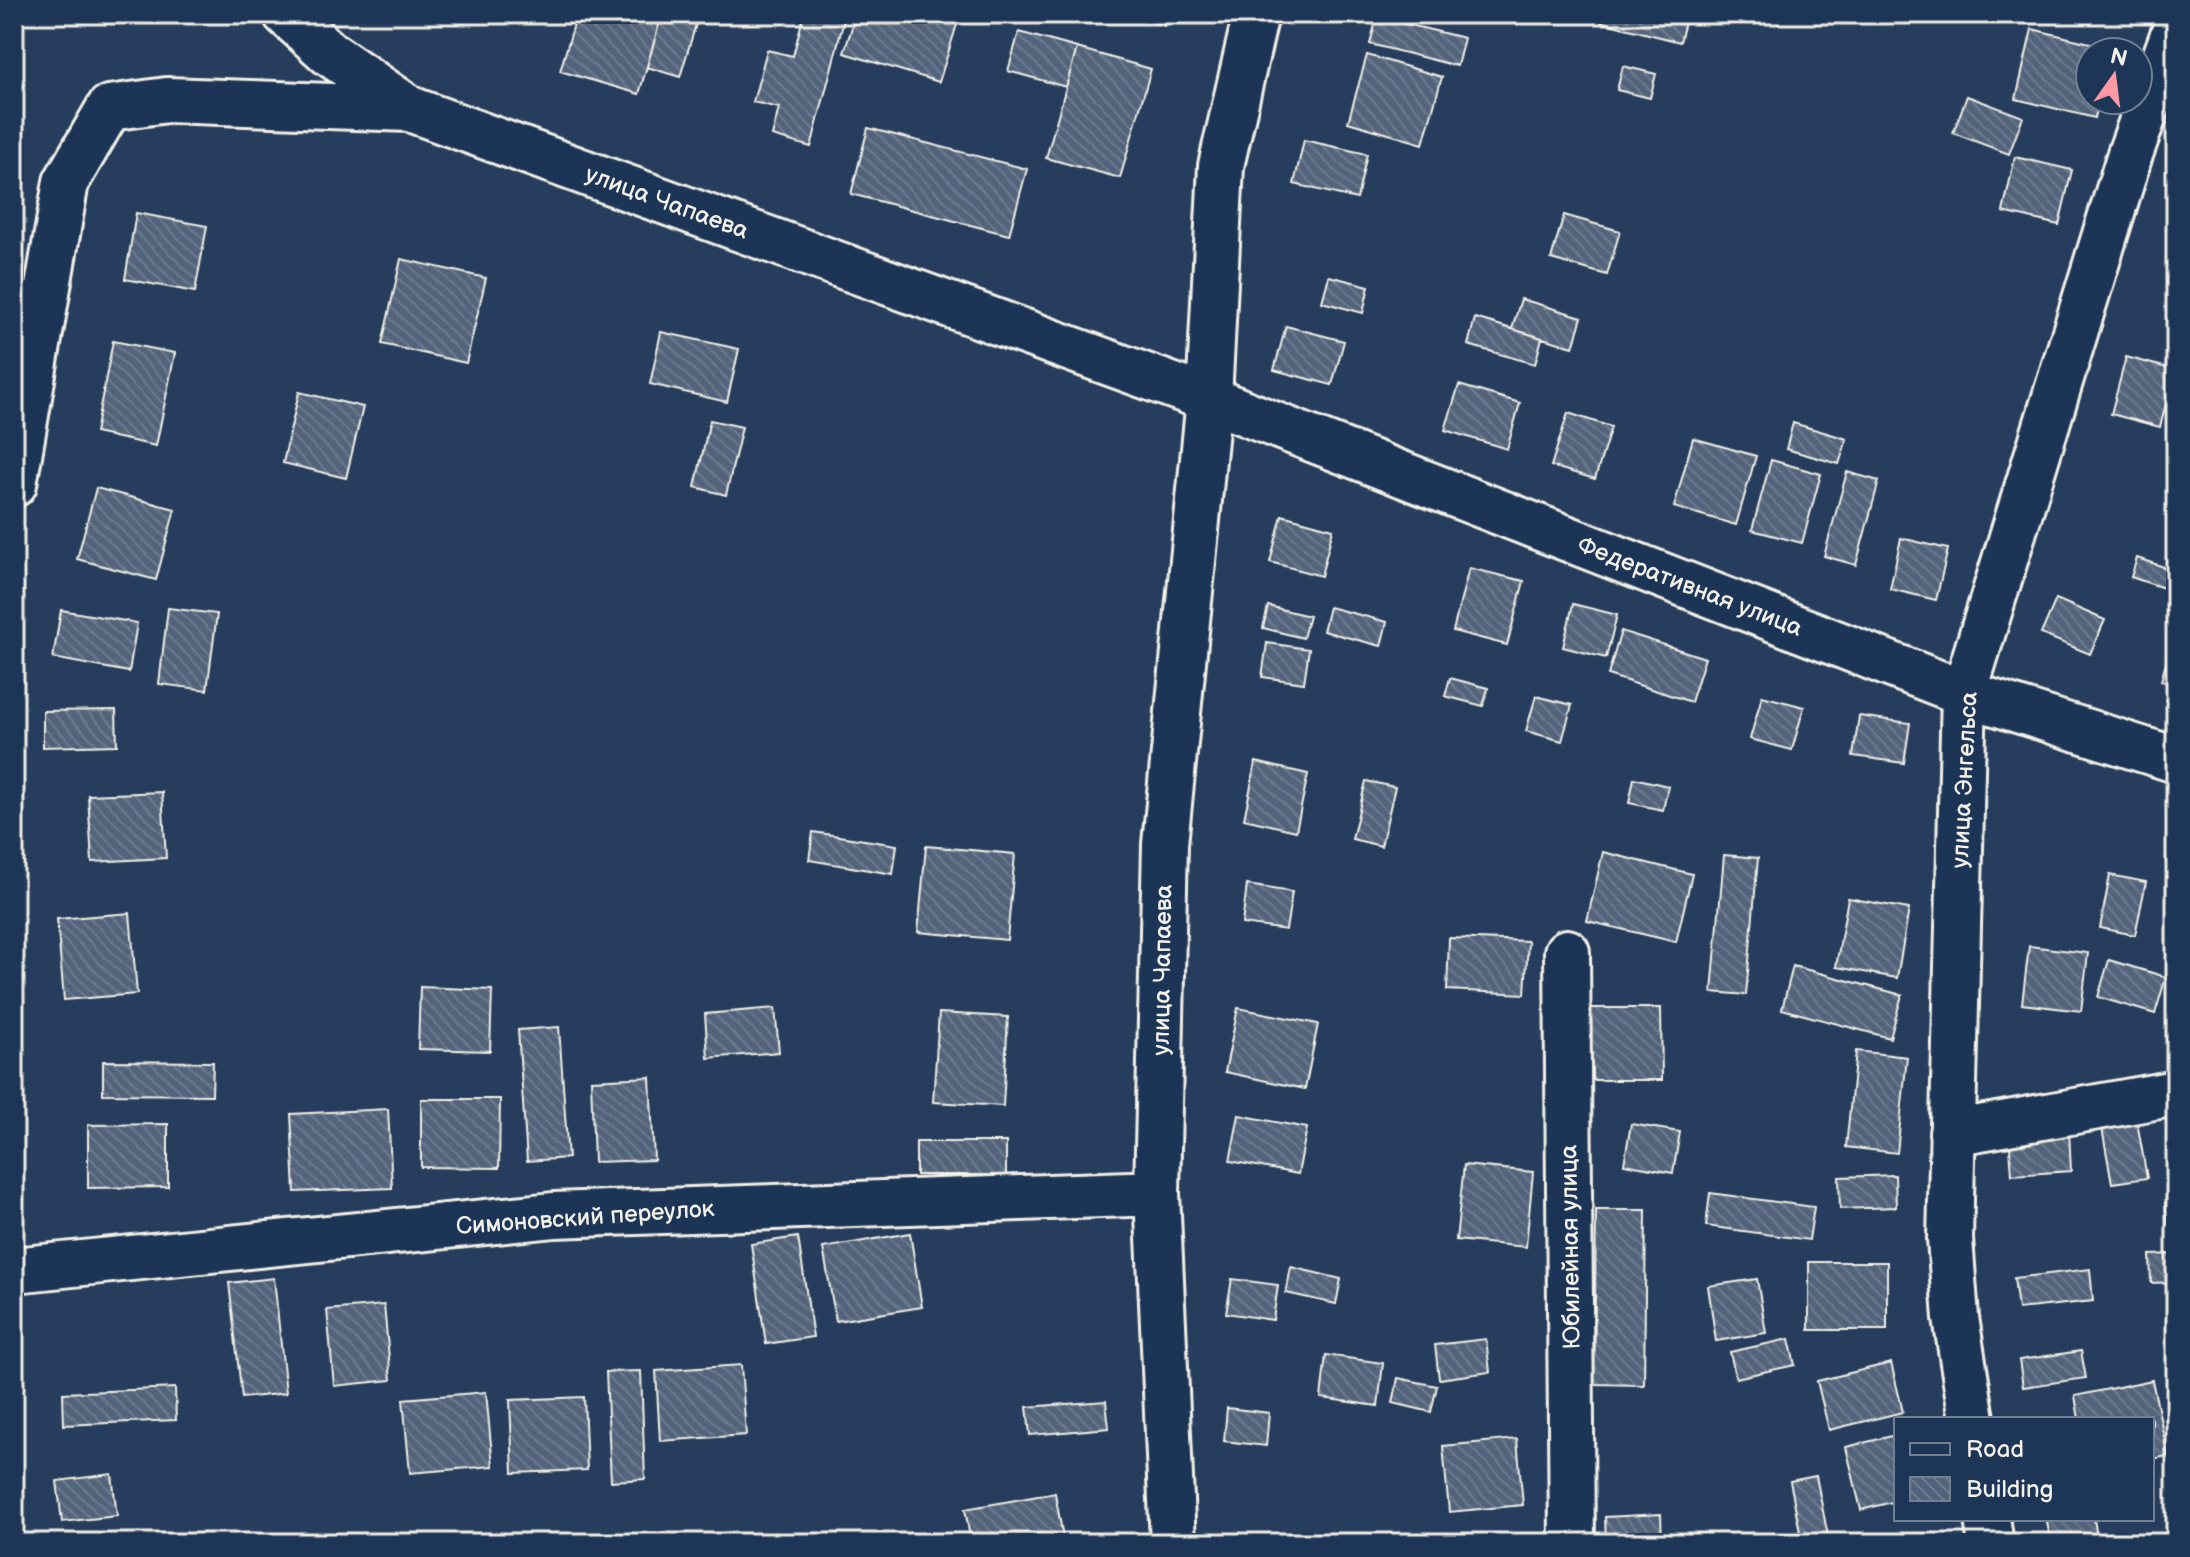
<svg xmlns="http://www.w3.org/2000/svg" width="2190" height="1557" font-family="'Balsamiq Sans',sans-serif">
<defs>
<pattern id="building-back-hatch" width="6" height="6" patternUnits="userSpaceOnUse" patternTransform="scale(2)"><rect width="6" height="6" fill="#52647b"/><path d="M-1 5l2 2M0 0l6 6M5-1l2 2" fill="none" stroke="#6c7b8e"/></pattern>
</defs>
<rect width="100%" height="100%" fill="#263d5d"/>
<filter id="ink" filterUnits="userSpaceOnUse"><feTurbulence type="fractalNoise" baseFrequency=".0125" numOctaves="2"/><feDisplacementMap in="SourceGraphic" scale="16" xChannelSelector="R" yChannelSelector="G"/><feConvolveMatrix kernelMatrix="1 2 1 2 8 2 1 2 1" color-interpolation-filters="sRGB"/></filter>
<g filter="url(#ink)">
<path fill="url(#building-back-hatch)" stroke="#f4f1e8" stroke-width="2" d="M 577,14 L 662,14 L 639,94 L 560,71 Z
M 662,14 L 699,14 L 680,77 L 647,67 Z
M 804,14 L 820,14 L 844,20 L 811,147 L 772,136 L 779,108 L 753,102 L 767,50 L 793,56 Z
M 856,14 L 946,14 L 959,18 L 939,82 L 844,53 Z
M 1132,14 L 1169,14 L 1164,26 Z
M 1603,14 L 1687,14 L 1680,42 L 1601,22 Z
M 1377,17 L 1464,38 L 1457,66 L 1370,44 Z
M 2032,29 L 2111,48 L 2111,52 L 2090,52 L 2090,100 L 2099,100 L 2095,118 L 2016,99 Z
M 1019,32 L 1077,48 L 1066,87 L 1008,71 Z
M 1077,48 L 1151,69 L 1120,178 L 1046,158 Z
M 1367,55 L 1442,77 L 1423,144 L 1348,122 Z
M 1623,66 L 1656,74 L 1650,98 L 1617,90 Z
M 1967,96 L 2023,117 L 2009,154 L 1953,133 Z
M 868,128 L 1027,169 L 1009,235 L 851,194 Z
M 1304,140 L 1367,154 L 1357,199 L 1294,184 Z
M 2015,157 L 2072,170 L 2059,225 L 2003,212 Z
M 136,213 L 207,226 L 195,292 L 125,279 Z
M 1564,215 L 1620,231 L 1607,275 L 1551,259 Z
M 401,259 L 486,278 L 466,363 L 382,344 Z
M 1329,276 L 1369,286 L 1363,313 L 1322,302 Z
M 1521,299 L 1582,317 L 1573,347 L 1512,329 Z
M 1475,318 L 1542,338 L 1535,364 L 1468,345 Z
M 1286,326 L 1344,341 L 1332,385 L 1274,370 Z
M 661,332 L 739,349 L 727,402 L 650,384 Z
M 113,341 L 175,353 L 156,446 L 95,433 Z
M 2126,357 L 2175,370 L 2160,427 L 2111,414 Z
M 1459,385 L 1520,403 L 1507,449 L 1445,430 Z
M 299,392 L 363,407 L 346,478 L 283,463 Z
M 1568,413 L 1611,427 L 1595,479 L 1551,466 Z
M 710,420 L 742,427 L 726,495 L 695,487 Z
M 1793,423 L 1847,439 L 1839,464 L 1786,449 Z
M 1693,438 L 1756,456 L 1736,525 L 1674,507 Z
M 1771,460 L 1821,474 L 1802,543 L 1752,530 Z
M 1847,472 L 1879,481 L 1856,565 L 1824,556 Z
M 96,488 L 175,509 L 156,580 L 77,559 Z
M 1282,515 L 1333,529 L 1321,576 L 1270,562 Z
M 1901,538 L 1948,549 L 1936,600 L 1890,589 Z
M 2137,558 L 2176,571 L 2176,592 L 2131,577 Z
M 1469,568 L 1524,581 L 1507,645 L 1453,631 Z
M 2056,599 L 2105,620 L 2090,654 L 2041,634 Z
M 1573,604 L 1617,615 L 1606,658 L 1563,647 Z
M 1268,606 L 1309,616 L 1303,638 L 1263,628 Z
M 1329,607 L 1387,622 L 1381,646 L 1323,631 Z
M 168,608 L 217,614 L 207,690 L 159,684 Z
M 61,610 L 137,623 L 129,672 L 53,658 Z
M 1621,631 L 1705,658 L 1691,702 L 1608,675 Z
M 2172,641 L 2176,642 L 2176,685 L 2161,681 Z
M 1267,643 L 1309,649 L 1304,683 L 1262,677 Z
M 1450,678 L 1488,688 L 1483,706 L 1445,696 Z
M 1536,696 L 1572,705 L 1562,741 L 1526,731 Z
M 1762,696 L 1804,707 L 1792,750 L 1750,739 Z
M 116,710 L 117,745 L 43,747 L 43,711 Z
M 1859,716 L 1910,723 L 1904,763 L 1853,756 Z
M 1256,762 L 1308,774 L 1296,831 L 1244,819 Z
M 1634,778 L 1668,786 L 1663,810 L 1629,803 Z
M 1366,781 L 1395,787 L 1381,846 L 1352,839 Z
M 162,792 L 166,858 L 92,862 L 88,795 Z
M 2176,819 L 2176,864 L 2166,862 Z
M 813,832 L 897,845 L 893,874 L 809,860 Z
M 926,846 L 1015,854 L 1007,940 L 918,932 Z
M 1603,852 L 1692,874 L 1676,942 L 1587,921 Z
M 1724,855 L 1758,858 L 1746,995 L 1712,992 Z
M 2110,875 L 2146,882 L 2135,935 L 2100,928 Z
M 1247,885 L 1292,892 L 1286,930 L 1242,924 Z
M 1848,898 L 1909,909 L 1897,978 L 1836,967 Z
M 130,913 L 137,994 L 64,1000 L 57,919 Z
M 1449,938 L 1528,941 L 1525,994 L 1447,990 Z
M 2029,946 L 2088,953 L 2081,1011 L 2022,1004 Z
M 2109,960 L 2166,977 L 2155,1014 L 2098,997 Z
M 1793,966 L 1902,995 L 1890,1038 L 1782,1009 Z
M 420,987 L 492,990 L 490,1051 L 418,1049 Z
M 775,1008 L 779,1052 L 708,1058 L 705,1014 Z
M 1238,1008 L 1318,1024 L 1305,1089 L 1225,1072 Z
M 1590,1008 L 1661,1008 L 1662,1080 L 1590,1080 Z
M 939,1013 L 1008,1017 L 1003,1106 L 933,1102 Z
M 559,1027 L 568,1158 L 527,1161 L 518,1030 Z
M 1856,1051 L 1907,1057 L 1897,1153 L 1846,1147 Z
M 103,1061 L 213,1062 L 212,1095 L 103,1094 Z
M 650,1077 L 654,1160 L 594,1162 L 591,1080 Z
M 421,1099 L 500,1099 L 499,1168 L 421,1167 Z
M 388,1109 L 392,1188 L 295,1192 L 291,1114 Z
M 1239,1115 L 1307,1128 L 1298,1174 L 1230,1161 Z
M 2137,1122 L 2147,1178 L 2112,1183 L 2102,1128 Z
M 168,1124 L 168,1187 L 88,1188 L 88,1125 Z
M 1631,1124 L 1680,1132 L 1673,1173 L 1624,1164 Z
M 2069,1130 L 2071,1171 L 2012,1175 L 2009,1133 Z
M 916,1142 L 1006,1142 L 1006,1175 L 916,1175 Z
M 1464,1165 L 1533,1172 L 1526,1247 L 1456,1240 Z
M 1895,1175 L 1896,1207 L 1840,1209 L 1839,1177 Z
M 1710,1193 L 1814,1207 L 1809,1240 L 1706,1226 Z
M 2176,1202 L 2176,1223 L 2168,1224 L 2165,1203 Z
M 1596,1210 L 1646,1210 L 1644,1385 L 1594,1384 Z
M 910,1233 L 922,1307 L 836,1321 L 823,1248 Z
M 798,1237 L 813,1337 L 766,1344 L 751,1244 Z
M 2176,1254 L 2176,1282 L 2151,1283 L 2150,1255 Z
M 1809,1262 L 1887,1262 L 1887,1330 L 1809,1330 Z
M 1291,1267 L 1341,1279 L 1336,1304 L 1286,1293 Z
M 2090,1269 L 2093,1301 L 2018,1309 L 2014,1278 Z
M 274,1278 L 286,1393 L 242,1398 L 229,1283 Z
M 1232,1279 L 1278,1285 L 1273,1320 L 1226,1313 Z
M 1757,1279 L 1766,1333 L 1716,1341 L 1708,1286 Z
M 384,1305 L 391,1380 L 334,1386 L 327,1310 Z
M 1486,1339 L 1490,1372 L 1439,1379 L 1435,1345 Z
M 1789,1339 L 1795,1365 L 1736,1378 L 1730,1352 Z
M 2081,1351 L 2086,1378 L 2023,1387 L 2019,1360 Z
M 1326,1355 L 1383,1363 L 1378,1406 L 1321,1398 Z
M 1891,1363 L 1903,1412 L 1829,1430 L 1817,1381 Z
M 741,1365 L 746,1435 L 660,1441 L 656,1371 Z
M 641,1371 L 645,1479 L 611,1481 L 606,1372 Z
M 1398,1378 L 1437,1386 L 1431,1412 L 1393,1403 Z
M 2152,1380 L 2168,1456 L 2152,1459 L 2152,1419 L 2079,1419 L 2075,1396 Z
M 175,1388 L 176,1420 L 64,1425 L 63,1393 Z
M 486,1392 L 493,1466 L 410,1473 L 403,1399 Z
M 584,1397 L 587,1470 L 513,1473 L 510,1400 Z
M 1106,1401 L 1109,1428 L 1030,1435 L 1027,1407 Z
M 1227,1408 L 1269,1413 L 1266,1446 L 1224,1441 Z
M 1896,1435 L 1896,1501 L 1861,1510 L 1846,1447 Z
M 1517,1439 L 1523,1505 L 1449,1512 L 1443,1446 Z
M 112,1474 L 117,1516 L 62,1522 L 57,1481 Z
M 1816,1476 L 1828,1536 L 1802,1542 L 1790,1481 Z
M 1055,1493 L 1064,1543 L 971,1543 L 965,1509 Z
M 1661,1514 L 1662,1543 L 1606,1543 L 1605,1517 Z
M 2066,1519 L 2094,1519 L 2098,1543 L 2051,1543 L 2047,1522 Z"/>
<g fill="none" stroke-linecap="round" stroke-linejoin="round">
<defs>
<path id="minor" d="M 286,14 L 329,53 L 410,109
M 14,484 L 66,182 L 109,108 L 167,100 L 410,109 L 1209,399 L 1964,693 L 2176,760
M 1567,952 L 1572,1543
M 1952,1133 L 2176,1093
M 14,1270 L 554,1215 L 1157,1193
M 1972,1419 L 1956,1318 L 1950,1239 L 1964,693 L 2130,154 L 2176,27
M 1987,1519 L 1991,1543
M 1173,1543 L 1157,1193 L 1165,844 L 1209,399 L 1221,166 L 1256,14"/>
</defs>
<use href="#minor" stroke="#f4f1e8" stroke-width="50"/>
<use href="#minor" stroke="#1d3557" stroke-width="44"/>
</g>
</g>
<g text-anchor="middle" stroke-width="6" stroke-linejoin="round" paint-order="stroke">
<g font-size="24" fill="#f4f1e8" stroke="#1d3557">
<text transform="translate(667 202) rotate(20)" y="8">улица Чапаева</text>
<text transform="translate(1690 586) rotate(21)" y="8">Федеративная улица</text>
<text transform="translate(1964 780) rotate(-87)" y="8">улица Энгельса</text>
<text transform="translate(1162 970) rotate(-89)" y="8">улица Чапаева</text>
<text transform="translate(585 1217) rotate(-4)" y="8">Симоновский переулок</text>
<text transform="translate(1570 1247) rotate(-91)" y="8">Юбилейная улица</text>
</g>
</g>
<rect width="2190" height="1557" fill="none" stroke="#1d3557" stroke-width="48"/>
<rect x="24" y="24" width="2142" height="1509" fill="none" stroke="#f4f1e8" stroke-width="3" filter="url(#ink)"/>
<rect x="1894" y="1417" width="260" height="104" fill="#1d3557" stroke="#738091" stroke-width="2"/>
<rect x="1910" y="1443" width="40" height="12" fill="#1d3557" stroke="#738091" stroke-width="2"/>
<text x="1966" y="1457" font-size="24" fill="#f4f1e8">Road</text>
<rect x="1910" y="1477" width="40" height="24" fill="url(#building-back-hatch)" stroke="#738091" stroke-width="2"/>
<text x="1966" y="1497" font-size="24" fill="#f4f1e8">Building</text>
<g transform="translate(2114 76) rotate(14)"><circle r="38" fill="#1d3557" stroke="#738091" stroke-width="2"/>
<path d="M0-6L14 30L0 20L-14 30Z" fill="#ff9aa2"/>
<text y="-12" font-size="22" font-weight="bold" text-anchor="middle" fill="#f4f1e8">N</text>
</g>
</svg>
